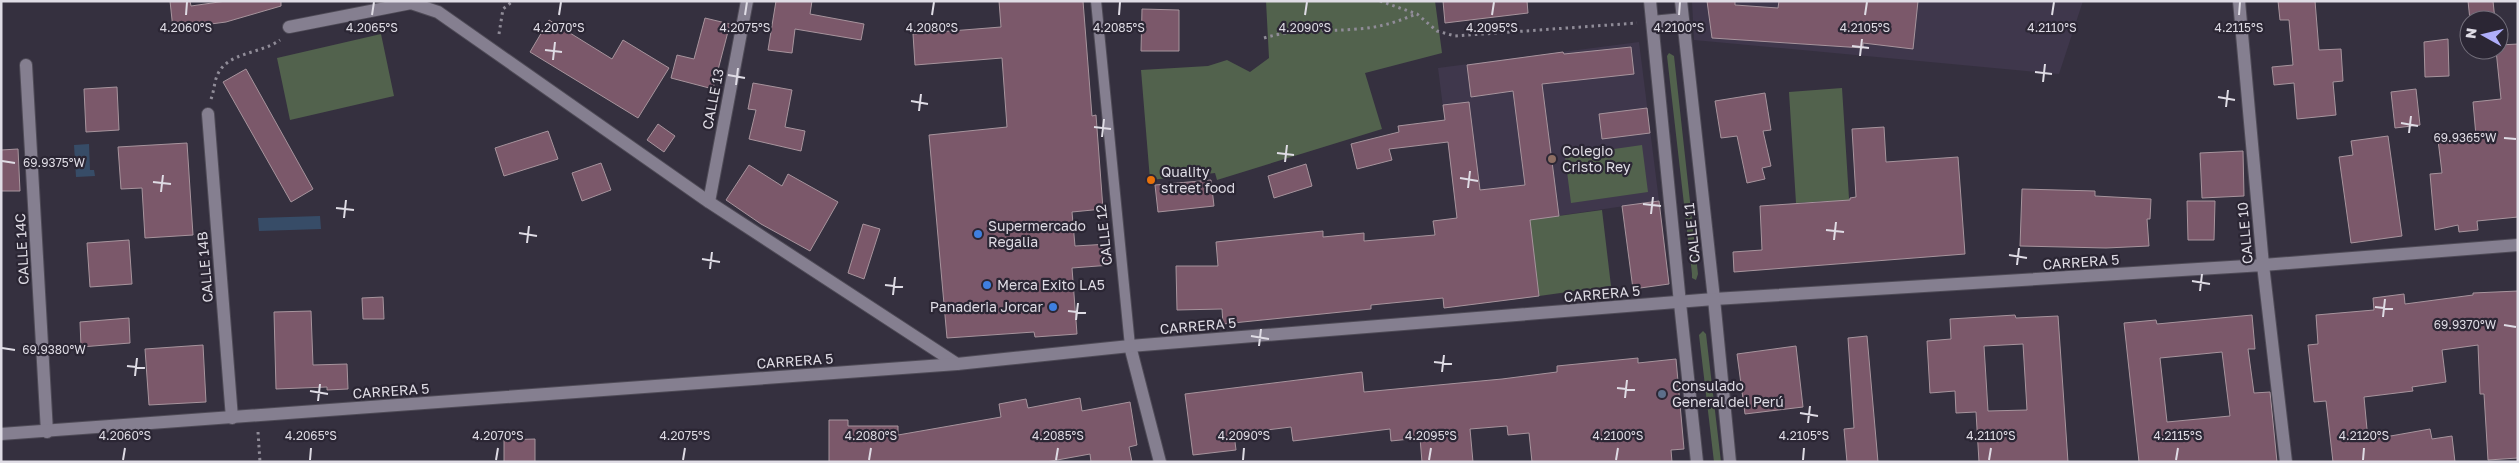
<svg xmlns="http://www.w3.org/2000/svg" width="2519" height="463" font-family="'Golos Text',sans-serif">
<rect width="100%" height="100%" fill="#35303f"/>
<path fill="#3f374c" d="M 1692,1 L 2083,1 L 2059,74 L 1694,40 Z
M 1639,42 L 1659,201 L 1529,220 L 1539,296 L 1468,305 L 1438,68 Z"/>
<path fill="#52624d" d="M 1266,1 L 1435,1 L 1442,53 L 1365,73 L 1382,129 L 1217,180 L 1215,173 L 1150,180 L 1141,70 L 1208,66 L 1227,60 L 1250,72 L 1269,58 Z
M 381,34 L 394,96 L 290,120 L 277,58 Z
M 1669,53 L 1674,56 L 1698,274 L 1696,280 L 1692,278 L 1692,274 L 1667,56 Z
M 1842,88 L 1851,230 L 1830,231 L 1828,201 L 1796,203 L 1789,92 Z
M 1642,145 L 1648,192 L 1571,203 L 1565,156 Z
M 1602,210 L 1611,286 L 1539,296 L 1529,220 Z
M 1703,331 L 1706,334 L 1721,462 L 1714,462 L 1699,335 Z"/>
<path fill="#374c67" d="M 89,144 L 90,170 L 94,170 L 95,176 L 76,177 L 74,145 Z
M 320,216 L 321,229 L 259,231 L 258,218 Z"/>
<path fill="#7b586a" stroke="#a7949d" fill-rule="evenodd" d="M 170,1 L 190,1 L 191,6 L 226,1 L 281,1 L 281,6 L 226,22 L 173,29 Z
M 776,1 L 812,1 L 810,14 L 864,24 L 861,40 L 795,29 L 792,53 L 768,50 Z
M 999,1 L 1083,1 L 1092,116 L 1096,115 L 1103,209 L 1072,212 L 1075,246 L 1109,244 L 1111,265 L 1072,268 L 1077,334 L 1035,337 L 1034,332 L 947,338 L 929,135 L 1007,127 L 1002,58 L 915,65 L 913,34 L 1001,27 Z
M 1443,1 L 1527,1 L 1528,13 L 1445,23 Z
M 1707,1 L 1735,1 L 1735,5 L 1778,8 L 1779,1 L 1918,1 L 1913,49 L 1863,43 L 1863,48 L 1712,38 Z
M 2278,1 L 2315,1 L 2319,50 L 2341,49 L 2343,81 L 2333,82 L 2336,115 L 2297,119 L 2294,83 L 2274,85 L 2272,67 L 2293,65 L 2289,20 L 2280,20 Z
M 2468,1 L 2493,1 L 2495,20 L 2470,20 Z
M 1142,9 L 1179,10 L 1179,51 L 1141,51 Z
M 705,18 L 730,24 L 713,89 L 671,78 L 677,55 L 694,59 Z
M 549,20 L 612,59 L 623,40 L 669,68 L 638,118 L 530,52 Z
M 2448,39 L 2449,76 L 2425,77 L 2424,42 Z
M 2518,44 L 2518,217 L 2477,221 L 2478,230 L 2459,232 L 2458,225 L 2435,230 L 2430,174 L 2442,173 L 2438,140 L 2476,136 L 2473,102 L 2501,99 L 2496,50 L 2499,50 L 2499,45 Z
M 1631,47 L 1634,74 L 1542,84 L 1559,216 L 1530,220 L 1539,296 L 1444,308 L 1443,298 L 1371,305 L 1371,309 L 1223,324 L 1222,309 L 1177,310 L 1176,266 L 1218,266 L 1216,242 L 1323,231 L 1323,237 L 1364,233 L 1364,241 L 1435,235 L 1433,221 L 1457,218 L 1448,142 L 1389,149 L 1392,160 L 1357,169 L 1351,144 L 1399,132 L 1398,126 L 1445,120 L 1443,105 L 1469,102 L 1480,190 L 1525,185 L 1513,91 L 1471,97 L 1467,65 L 1563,52 L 1564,54 Z
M 246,69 L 313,189 L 291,202 L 223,82 Z
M 753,83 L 792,90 L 785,127 L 805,131 L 801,151 L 749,139 L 756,110 L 748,109 Z
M 117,87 L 119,130 L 86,132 L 84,89 Z
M 2416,89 L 2420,125 L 2395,128 L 2391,92 Z
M 1765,93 L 1771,130 L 1763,131 L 1771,166 L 1762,168 L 1765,179 L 1747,183 L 1737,136 L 1721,138 L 1715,101 Z
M 1647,108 L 1650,133 L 1602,139 L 1599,114 Z
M 658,124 L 675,136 L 664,152 L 647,140 Z
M 1884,127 L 1886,162 L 1958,157 L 1965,254 L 1734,272 L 1733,252 L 1762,250 L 1760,206 L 1850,200 L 1850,198 L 1856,197 L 1852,129 Z
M 548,131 L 558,159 L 504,176 L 495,148 Z
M 2388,136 L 2402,236 L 2351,243 L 2339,157 L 2353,155 L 2351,141 Z
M 187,143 L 193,235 L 145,238 L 142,188 L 121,189 L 118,147 Z
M 18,149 L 20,191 L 1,191 L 1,150 Z
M 2243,151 L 2244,196 L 2202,198 L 2200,153 Z
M 601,163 L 611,190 L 582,201 L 572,173 Z
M 1306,164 L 1312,186 L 1274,198 L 1268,176 Z
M 749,165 L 782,186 L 788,174 L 838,202 L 810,251 L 761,224 L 726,200 Z
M 1211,180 L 1214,206 L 1158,212 L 1155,185 Z
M 2022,189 L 2095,191 L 2095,196 L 2151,199 L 2150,219 L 2147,219 L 2149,246 L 2106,248 L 2020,246 Z
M 1659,201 L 1669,284 L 1633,289 L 1622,206 Z
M 2187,201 L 2215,201 L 2214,240 L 2188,240 Z
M 863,224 L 880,229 L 864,279 L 848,273 Z
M 129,240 L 132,284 L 90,287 L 87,243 Z
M 2518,291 L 2518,458 L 2488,460 L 2484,394 L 2480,394 L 2478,345 L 2442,350 L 2446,382 L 2412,387 L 2413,391 L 2364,397 L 2368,440 L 2430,429 L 2432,439 L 2452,436 L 2455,462 L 2333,462 L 2326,401 L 2314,402 L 2308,345 L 2318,344 L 2316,315 L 2374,310 L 2373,298 L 2404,294 L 2405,304 L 2473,295 L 2473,293 Z
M 383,297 L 384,319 L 363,319 L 362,298 Z
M 311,311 L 313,365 L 347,364 L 348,389 L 327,390 L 327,387 L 276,389 L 274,312 Z
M 2015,315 L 2016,318 L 2058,316 L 2068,462 L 1979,462 L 1976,412 L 1956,413 L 1955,391 L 1930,393 L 1927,341 L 1951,339 L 1950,319 ZM 2023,344 L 2027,410 L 1988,411 L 1984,346 Z
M 2252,315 L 2255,349 L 2248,349 L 2254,393 L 2270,392 L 2277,462 L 2139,462 L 2124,323 L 2156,320 L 2157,324 ZM 2222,352 L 2230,416 L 2167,422 L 2160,358 Z
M 129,318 L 130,343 L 81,347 L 80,322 Z
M 1867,336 L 1878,462 L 1847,462 L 1844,429 L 1854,428 L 1848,338 Z
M 203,345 L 206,402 L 149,405 L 145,349 Z
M 1796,346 L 1803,407 L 1745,414 L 1737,354 Z
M 1638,358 L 1638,363 L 1676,359 L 1684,449 L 1671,450 L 1672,462 L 1532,462 L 1529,433 L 1508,435 L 1507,426 L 1470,429 L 1473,462 L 1422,462 L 1420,438 L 1391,441 L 1390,429 L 1293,441 L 1291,427 L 1234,434 L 1236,450 L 1193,455 L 1185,394 L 1362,372 L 1364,392 L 1502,379 L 1557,372 L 1557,366 Z
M 1080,398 L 1082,411 L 1130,402 L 1137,445 L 1129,447 L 1132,462 L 1091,462 L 1090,454 L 1046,462 L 829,462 L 829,420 L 848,420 L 848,426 L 898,426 L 898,435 L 1001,417 L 999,404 L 1026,399 L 1028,408 Z
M 535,439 L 535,462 L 504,462 L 504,440 Z"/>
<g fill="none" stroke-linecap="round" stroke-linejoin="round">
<defs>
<path id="service" d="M 1096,1 L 1130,346"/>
<path id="minor" d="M 1650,1 L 1680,303
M 1681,1 L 1714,299 L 2263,265 L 2518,245
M 2239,1 L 2263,265 L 2286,462
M 1652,22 L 1683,19
M 289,27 L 411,3 L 438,12 L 709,202 L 957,364
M 26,65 L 47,432
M 208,114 L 232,418
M 709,202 L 747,1
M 1130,346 L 1160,462"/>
<path id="tertiary" d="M 1680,303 L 1697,462
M 1,434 L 957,364 L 1130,346 L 1714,299 L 1730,462"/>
</defs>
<use href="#service" stroke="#4f4b57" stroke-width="12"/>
<use href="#minor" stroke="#4f4b57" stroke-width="14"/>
<use href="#tertiary" stroke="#4f4b57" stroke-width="14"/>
<path stroke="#908c98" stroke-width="3" stroke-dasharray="2.5 4" stroke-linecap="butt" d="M 1380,1 L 1417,14 L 1437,31 L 1455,36 L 1637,23
M 499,34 L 503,9 L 513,1
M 1264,38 C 1297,28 1324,32 1357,29 C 1378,28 1397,22 1416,14
M 211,99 C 214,92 214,83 217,76 C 226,52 261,54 280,40
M 258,432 L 260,462"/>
<use href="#service" stroke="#857f90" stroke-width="10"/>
<use href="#minor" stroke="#857f90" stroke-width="12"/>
<use href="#tertiary" stroke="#857f90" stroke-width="12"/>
</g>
<path fill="none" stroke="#dfdce5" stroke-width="2" d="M 186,15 L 187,2M 372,15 L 374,2M 559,15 L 561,2M 745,15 L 747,2M 932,15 L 934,2M 1119,15 L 1120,2M 1305,15 L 1307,2M 1492,15 L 1494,2M 1679,15 L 1680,2M 1865,15 L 1867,2M 2052,15 L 2054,2M 2239,15 L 2240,2M 1852,46 L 1869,48M 545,50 L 562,52M 1860,56 L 1862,39M 553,60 L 555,42M 2035,72 L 2052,74M 728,75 L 745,78M 2043,82 L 2045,64M 736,85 L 738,68M 2218,97 L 2235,100M 911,101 L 928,104M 2226,107 L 2228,90M 919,111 L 921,94M 2401,123 L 2418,126M 1094,127 L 1111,129M 2409,133 L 2411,116M 1102,137 L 1104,119M 2504,138 L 2516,139M 1277,153 L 1294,155M 2,161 L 15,163M 1285,162 L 1287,145M 1460,178 L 1478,181M 153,182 L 171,184M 1468,188 L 1470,171M 161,192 L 163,175M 1643,204 L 1661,206M 336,208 L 354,210M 1651,214 L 1653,197M 344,218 L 346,200M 1826,230 L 1844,232M 519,233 L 537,236M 1834,240 L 1836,222M 527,243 L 529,226M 2009,255 L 2027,258M 702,259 L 720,262M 2017,265 L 2019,248M 710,269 L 712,252M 2192,281 L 2210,284M 885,285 L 903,287M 2200,291 L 2202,274M 893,295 L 895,277M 2375,307 L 2393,309M 1068,311 L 1086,313M 2383,317 L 2385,299M 1076,320 L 1078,303M 2504,325 L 2516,327M 1251,336 L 1269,339M 1259,346 L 1261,329M 2,348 L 15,350M 1434,362 L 1452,364M 127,366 L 145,368M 1442,372 L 1444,355M 135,376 L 137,358M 1617,388 L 1635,390M 310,391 L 328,394M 1625,398 L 1627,380M 318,401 L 320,384M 1800,413 L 1818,416M 1808,423 L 1810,406M 123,460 L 125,448M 310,460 L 311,448M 496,460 L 498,448M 683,460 L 685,448M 869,460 L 871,448M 1056,460 L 1058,448M 1243,460 L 1244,448M 1429,460 L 1431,448M 1616,460 L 1618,448M 1803,460 L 1804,448M 1989,460 L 1991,448M 2176,460 L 2178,448M 2363,460 L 2364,448"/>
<circle fill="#8d6e63" stroke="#2b2634" stroke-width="2" cx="1552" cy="159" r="5"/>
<circle fill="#e8710a" stroke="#2b2634" stroke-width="2" cx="1151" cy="180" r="5"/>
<g fill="#3f7fe0" stroke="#2b2634" stroke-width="2">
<circle cx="978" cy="234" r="5"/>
<circle cx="987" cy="285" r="5"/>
<circle cx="1053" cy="307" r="5"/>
</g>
<circle fill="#5c6f8a" stroke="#2b2634" stroke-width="2" cx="1662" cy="394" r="5"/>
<g text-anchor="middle" stroke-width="4.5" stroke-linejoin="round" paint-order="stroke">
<g font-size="14" fill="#dfdce5" stroke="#2b2634">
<text transform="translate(713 99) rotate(-79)" y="5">CALLE 13</text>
<text transform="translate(1692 233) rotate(-96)" y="5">CALLE 11</text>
<text transform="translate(2245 233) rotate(-95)" y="5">CALLE 10</text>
<text transform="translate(1104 235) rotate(-96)" y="5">CALLE 12</text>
<text transform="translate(22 249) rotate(-93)" y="5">CALLE 14C</text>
<text transform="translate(2081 262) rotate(-4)" y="5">CARRERA 5</text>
<text transform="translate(205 267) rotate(-95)" y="5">CALLE 14B</text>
<text transform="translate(1602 294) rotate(-5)" y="5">CARRERA 5</text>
<text transform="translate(1198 326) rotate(-5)" y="5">CARRERA 5</text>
<text transform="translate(795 361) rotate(-4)" y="5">CARRERA 5</text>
<text transform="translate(391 391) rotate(-4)" y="5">CARRERA 5</text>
</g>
<g font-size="14" fill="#dfdce5" stroke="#2b2634" text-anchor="start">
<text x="1562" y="156">Colegio<tspan x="1562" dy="16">Cristo Rey</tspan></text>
<text x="1161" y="177">Quality<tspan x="1161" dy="16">street food</tspan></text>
<text x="988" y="231">Supermercado<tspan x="988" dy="16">Regalia</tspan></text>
<text x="997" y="290">Merca Exito LA5</text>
<text x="1043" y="312" text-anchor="end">Panaderia Jorcar</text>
<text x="1672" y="391">Consulado<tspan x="1672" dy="16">General del Perú</tspan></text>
</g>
</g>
<g font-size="12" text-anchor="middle" fill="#dfdce5" stroke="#2b2634" stroke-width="4.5" stroke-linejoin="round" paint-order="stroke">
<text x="186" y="32">4.2060°S</text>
<text x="372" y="32">4.2065°S</text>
<text x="559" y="32">4.2070°S</text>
<text x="745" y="32">4.2075°S</text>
<text x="932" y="32">4.2080°S</text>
<text x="1119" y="32">4.2085°S</text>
<text x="1305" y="32">4.2090°S</text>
<text x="1492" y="32">4.2095°S</text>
<text x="1679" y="32">4.2100°S</text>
<text x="1865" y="32">4.2105°S</text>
<text x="2052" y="32">4.2110°S</text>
<text x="2239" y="32">4.2115°S</text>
<text x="2465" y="142">69.9365°W</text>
<text x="54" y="167">69.9375°W</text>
<text x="2465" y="329">69.9370°W</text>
<text x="54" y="354">69.9380°W</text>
<text x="125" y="440">4.2060°S</text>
<text x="311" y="440">4.2065°S</text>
<text x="498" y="440">4.2070°S</text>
<text x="685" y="440">4.2075°S</text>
<text x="871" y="440">4.2080°S</text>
<text x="1058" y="440">4.2085°S</text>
<text x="1244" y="440">4.2090°S</text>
<text x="1431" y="440">4.2095°S</text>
<text x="1618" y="440">4.2100°S</text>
<text x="1804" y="440">4.2105°S</text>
<text x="1991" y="440">4.2110°S</text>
<text x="2178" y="440">4.2115°S</text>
<text x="2364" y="440">4.2120°S</text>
</g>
<rect width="2519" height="463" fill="none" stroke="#dfdce5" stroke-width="5"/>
<g transform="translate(2484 35) rotate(278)"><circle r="24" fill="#2b2634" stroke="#736f7b"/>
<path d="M0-4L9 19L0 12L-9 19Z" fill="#afaefa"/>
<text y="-8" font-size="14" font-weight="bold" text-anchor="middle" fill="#dfdce5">N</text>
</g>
</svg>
